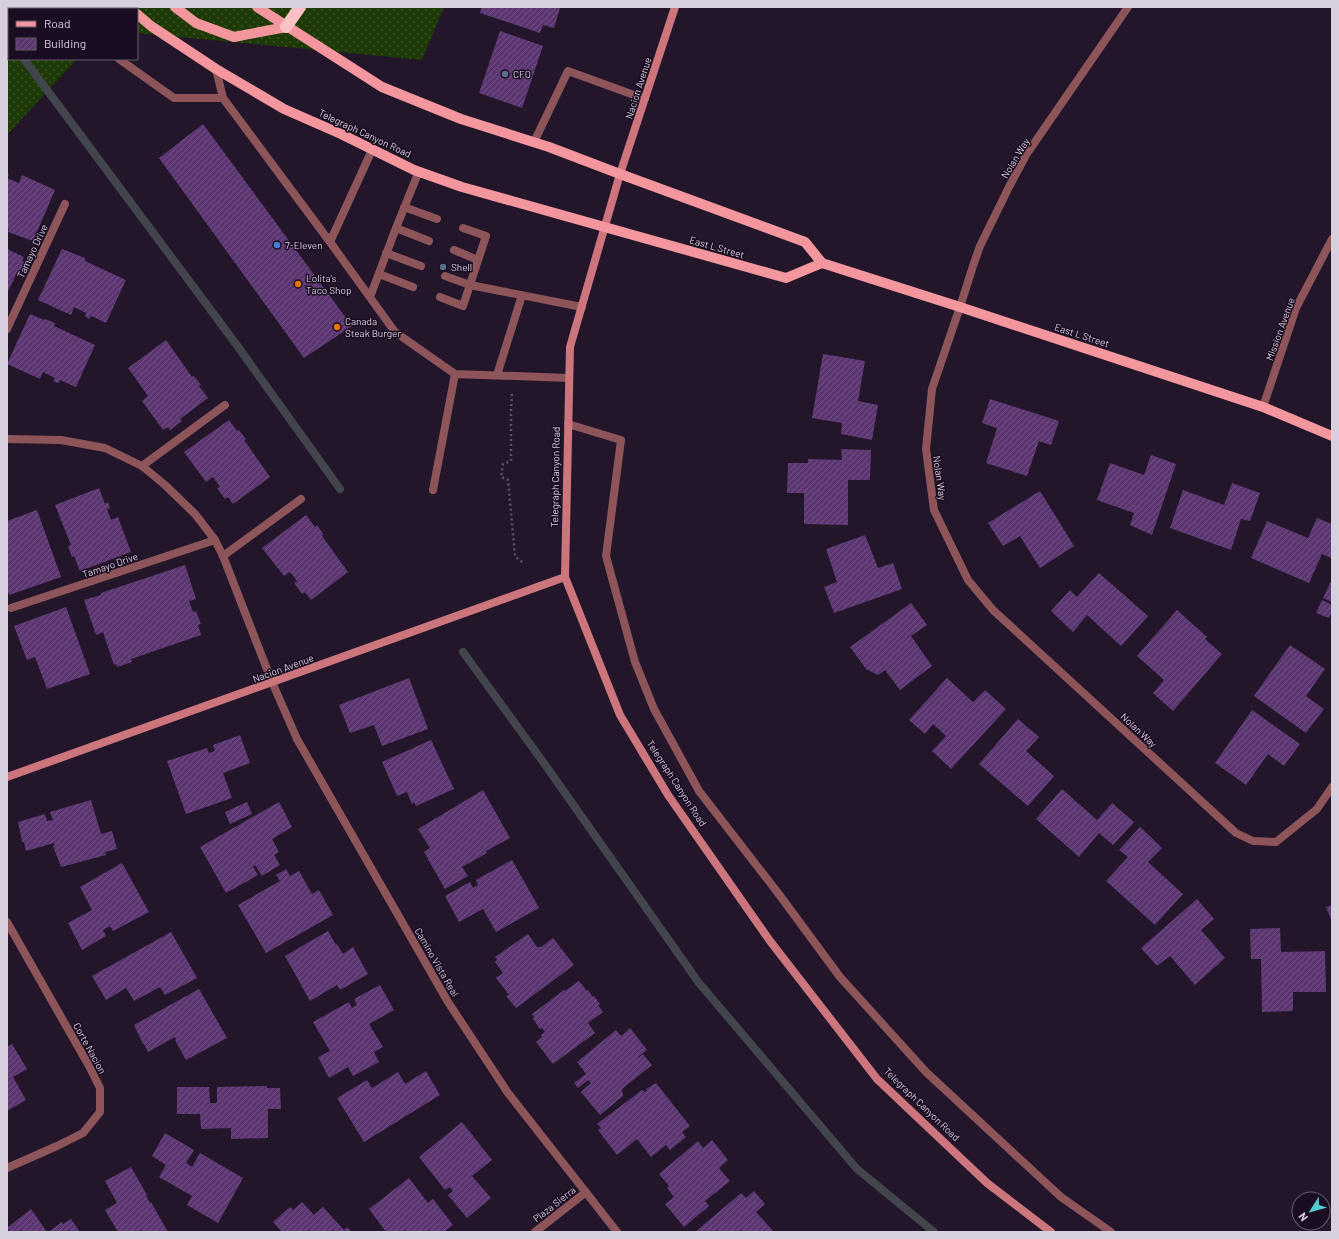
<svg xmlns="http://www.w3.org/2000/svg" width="1339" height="1239" font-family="Barlow,sans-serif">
<defs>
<pattern id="grass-dots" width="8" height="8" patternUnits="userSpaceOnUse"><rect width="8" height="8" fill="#1c3906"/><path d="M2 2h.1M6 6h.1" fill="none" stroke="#3c552a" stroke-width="1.8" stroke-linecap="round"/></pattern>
<pattern id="building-hatch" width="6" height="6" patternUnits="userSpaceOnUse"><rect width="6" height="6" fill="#5b3671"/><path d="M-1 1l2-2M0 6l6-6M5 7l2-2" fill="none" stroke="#725285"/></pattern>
</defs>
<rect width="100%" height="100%" fill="#23162b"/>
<path fill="url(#grass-dots)" d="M 7,7 L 444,7 L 422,60 L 137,33 L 137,9 L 9,9 L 9,59 L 77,59 L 7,135 Z"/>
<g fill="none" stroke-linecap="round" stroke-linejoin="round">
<path stroke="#42464c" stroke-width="8" d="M 7,35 L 9,38
M 24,59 L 236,344 L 340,489
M 463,652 L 541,759 L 699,983 L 857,1169 L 934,1232"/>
</g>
<path fill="url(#building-hatch)" d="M 482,7 L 557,7 L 560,8 L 554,28 L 543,25 L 540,33 L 480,13 Z
M 500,31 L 543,46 L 522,108 L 479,93 Z
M 203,124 L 352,326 L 304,358 L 159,158 Z
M 7,173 L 9,174 L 7,178 L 19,183 L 22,175 L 55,190 L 33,241 L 8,232 L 9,229 L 7,228 Z
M 7,249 L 24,257 L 22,261 L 26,263 L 20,277 L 16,275 L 7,293 Z
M 62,249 L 85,258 L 85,261 L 126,280 L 106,323 L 91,316 L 89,319 L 85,316 L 86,313 L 74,307 L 71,315 L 38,300 Z
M 30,314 L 44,320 L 45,319 L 55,323 L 54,326 L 95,345 L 76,387 L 60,380 L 58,383 L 53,381 L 55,378 L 43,372 L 40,379 L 7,364 Z
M 166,340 L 192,377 L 194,376 L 201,385 L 199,386 L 208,398 L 180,419 L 182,421 L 170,430 L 168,427 L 163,430 L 142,401 L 148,396 L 128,368 Z
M 823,354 L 865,361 L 858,401 L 878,405 L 872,440 L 841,434 L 842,423 L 812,418 Z
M 990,399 L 1059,421 L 1051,445 L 1039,441 L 1027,476 L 986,463 L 997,428 L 982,423 Z
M 229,420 L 237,431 L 239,430 L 246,439 L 244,440 L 270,477 L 233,504 L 228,497 L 225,499 L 217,488 L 220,487 L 213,477 L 206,482 L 184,452 Z
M 841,449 L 871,450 L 870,480 L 848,480 L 848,525 L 804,524 L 804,493 L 787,493 L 788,463 L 808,463 L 808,459 L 842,460 Z
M 1151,455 L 1176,464 L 1152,535 L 1130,525 L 1134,513 L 1097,500 L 1110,463 L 1144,475 Z
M 1232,483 L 1260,493 L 1250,521 L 1241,519 L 1231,550 L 1170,528 L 1183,490 L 1224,505 Z
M 99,488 L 105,504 L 108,502 L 110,508 L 107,509 L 111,520 L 118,517 L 131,552 L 80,571 L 74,556 L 72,557 L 68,546 L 71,545 L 55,505 Z
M 1040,491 L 1074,546 L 1040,568 L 1020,536 L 1003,546 L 988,523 Z
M 37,510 L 61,577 L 9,595 L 7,589 L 7,521 Z
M 306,515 L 315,527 L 317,525 L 323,534 L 322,536 L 348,572 L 311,600 L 305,592 L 302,594 L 294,583 L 297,581 L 290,572 L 284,576 L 262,548 Z
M 1317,518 L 1332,524 L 1332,557 L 1331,558 L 1322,554 L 1309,583 L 1251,558 L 1267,521 L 1308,538 Z
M 865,535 L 878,568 L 893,563 L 902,589 L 834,613 L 824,587 L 837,582 L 826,549 Z
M 185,565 L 196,599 L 189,601 L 193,612 L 196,611 L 201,624 L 198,625 L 201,635 L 131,659 L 132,662 L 117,667 L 116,664 L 114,665 L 103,632 L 96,635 L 84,600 L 101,595 L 101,593 Z
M 1099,573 L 1148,616 L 1121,646 L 1087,615 L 1073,632 L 1051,611 L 1070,590 L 1077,597 Z
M 1332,579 L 1332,602 L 1323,598 Z
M 1322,600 L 1332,605 L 1332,612 L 1329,618 L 1316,613 Z
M 911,603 L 927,625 L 911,636 L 932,666 L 900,690 L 885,670 L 878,675 L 866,669 L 850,647 Z
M 66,607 L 90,674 L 47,689 L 35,657 L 27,660 L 14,626 Z
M 1177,610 L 1207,637 L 1205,639 L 1222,654 L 1173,711 L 1153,693 L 1164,680 L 1137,656 Z
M 1290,645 L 1325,669 L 1306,696 L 1324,709 L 1306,733 L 1254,696 Z
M 409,678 L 428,729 L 382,746 L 374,725 L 350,733 L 339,705 Z
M 947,678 L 973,702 L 985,690 L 1006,709 L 951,769 L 932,751 L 946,736 L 933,724 L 925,734 L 909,720 Z
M 1252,710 L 1300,744 L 1284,766 L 1268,754 L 1246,785 L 1215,763 Z
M 1018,719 L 1039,737 L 1026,751 L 1054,776 L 1028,806 L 979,764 Z
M 240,735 L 250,763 L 223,773 L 232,798 L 186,814 L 167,761 L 207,748 L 209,753 L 215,751 L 213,745 Z
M 431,740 L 454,789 L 416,806 L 414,802 L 412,804 L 407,792 L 397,796 L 382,762 Z
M 1062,789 L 1097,820 L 1112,803 L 1134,822 L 1113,845 L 1099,833 L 1079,857 L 1036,819 Z
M 483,790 L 510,838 L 486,851 L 487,853 L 462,867 L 468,876 L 445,889 L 424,852 L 430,848 L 418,829 Z
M 91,800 L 101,834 L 112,831 L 117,849 L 105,852 L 106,855 L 61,867 L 53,846 L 55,845 L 54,843 L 26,851 L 24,842 L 22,842 L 18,822 L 45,814 L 47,821 L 53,820 L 50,812 Z
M 247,802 L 252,814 L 230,824 L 225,812 Z
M 279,802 L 292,827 L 272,839 L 279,852 L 274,855 L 280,865 L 262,876 L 255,865 L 253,867 L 258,875 L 226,893 L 200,847 Z
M 1140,827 L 1162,848 L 1148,862 L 1183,894 L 1155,925 L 1106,881 L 1128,857 L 1119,850 Z
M 512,860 L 539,908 L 496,932 L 483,909 L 459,922 L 445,896 L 470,882 L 473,888 L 478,885 L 476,880 Z
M 122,863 L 149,912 L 113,931 L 110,926 L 103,930 L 106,936 L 82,950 L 68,923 L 92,910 L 80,887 Z
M 286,869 L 290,876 L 299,871 L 312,894 L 319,890 L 333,915 L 266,953 L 238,905 L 280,881 L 276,875 Z
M 1197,899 L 1214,919 L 1201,930 L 1225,958 L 1195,985 L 1170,956 L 1157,966 L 1141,948 Z
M 1332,905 L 1332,922 L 1326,907 Z
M 1280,928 L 1281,952 L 1325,951 L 1326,992 L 1293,992 L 1293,1011 L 1262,1012 L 1261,959 L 1251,959 L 1250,929 Z
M 328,931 L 336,945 L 337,944 L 343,954 L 353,947 L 368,974 L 340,990 L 337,985 L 310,1001 L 285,956 Z
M 171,932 L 197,978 L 165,995 L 160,987 L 134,1001 L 126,988 L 106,1000 L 92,976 Z
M 528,934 L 537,947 L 541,947 L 553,938 L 574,965 L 516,1008 L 506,996 L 509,995 L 496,978 L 503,973 L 495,962 L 497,960 L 495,957 Z
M 579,981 L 587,991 L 588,990 L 593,997 L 594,996 L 600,1004 L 598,1005 L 603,1012 L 588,1023 L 595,1033 L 553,1064 L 536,1042 L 542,1037 L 541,1035 L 545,1032 L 542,1028 L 540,1029 L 533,1019 L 534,1017 L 532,1014 L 564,990 L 565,991 Z
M 380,985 L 394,1010 L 369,1024 L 383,1047 L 374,1052 L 379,1062 L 353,1076 L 348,1067 L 329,1078 L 318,1057 L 330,1051 L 313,1022 L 349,1002 L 352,1008 L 357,1005 L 354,999 Z
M 199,989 L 227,1038 L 186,1060 L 175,1040 L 176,1040 L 175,1037 L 148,1052 L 144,1044 L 143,1044 L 134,1025 Z
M 630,1028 L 647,1050 L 638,1057 L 638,1058 L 643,1054 L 652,1065 L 622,1089 L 623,1096 L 600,1115 L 581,1092 L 591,1083 L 588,1080 L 578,1088 L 574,1083 L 586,1074 L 577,1062 L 616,1030 L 621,1036 Z
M 12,1044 L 27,1069 L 13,1077 L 26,1100 L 7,1111 L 7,1047 Z
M 426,1071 L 440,1095 L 364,1142 L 337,1098 L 367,1080 L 372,1088 L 398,1072 L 405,1084 Z
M 656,1083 L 690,1126 L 682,1132 L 686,1137 L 670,1150 L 666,1145 L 651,1157 L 637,1139 L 617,1155 L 598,1130 L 601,1128 L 597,1124 L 642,1090 L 645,1092 L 647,1090 L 646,1089 Z
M 267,1086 L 267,1088 L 280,1088 L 281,1109 L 268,1109 L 268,1138 L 231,1139 L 231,1128 L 201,1129 L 200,1114 L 177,1114 L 177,1087 L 209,1087 L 210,1103 L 217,1103 L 217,1087 Z
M 462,1122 L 492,1160 L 472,1176 L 491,1198 L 467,1218 L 448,1195 L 453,1191 L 450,1187 L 445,1190 L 419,1157 Z
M 165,1133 L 194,1150 L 186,1163 L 192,1167 L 200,1153 L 243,1178 L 218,1223 L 187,1205 L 192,1196 L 159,1177 L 166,1165 L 152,1156 Z
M 712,1140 L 728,1160 L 719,1168 L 730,1181 L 705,1201 L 709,1206 L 684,1227 L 665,1204 L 674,1197 L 667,1188 L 669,1186 L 659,1174 L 698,1141 L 703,1148 Z
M 131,1167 L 147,1195 L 146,1196 L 150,1203 L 151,1202 L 168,1232 L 118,1232 L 105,1210 L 117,1203 L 105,1181 Z
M 409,1178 L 428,1203 L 433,1199 L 453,1225 L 444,1232 L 386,1232 L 369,1209 Z
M 754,1191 L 765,1204 L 756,1212 L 774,1232 L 695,1232 L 741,1193 L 746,1198 Z
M 302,1202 L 314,1215 L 323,1207 L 344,1230 L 347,1227 L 352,1232 L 282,1232 L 273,1222 L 290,1207 L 293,1210 Z
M 31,1209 L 47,1232 L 10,1232 L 7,1228 Z
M 71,1219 L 80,1232 L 48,1232 L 62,1222 L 63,1224 Z"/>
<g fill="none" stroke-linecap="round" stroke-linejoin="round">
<path stroke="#5e5265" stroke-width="2.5" stroke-dasharray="2 3" stroke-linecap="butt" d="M 512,394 L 511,409 L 511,461 L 503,464 L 501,477 L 508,480 L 515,556 L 522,562"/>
<path stroke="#8d555a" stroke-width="8" d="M 119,59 L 174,98 L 223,98
M 216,69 L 223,98 L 330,242 L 395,332 L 455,374 L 569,378
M 534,142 L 568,71 L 645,99
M 404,207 L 437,219
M 396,228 L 429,241
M 330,242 L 372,150
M 454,250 L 478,260
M 386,253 L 421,266
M 379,274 L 413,287
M 445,276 L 470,285 L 582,307
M 370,297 L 396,228 L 419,171
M 440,297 L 463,306 L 486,236 L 463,228
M 7,329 L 65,204
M 497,375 L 522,295
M 568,424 L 621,440 L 606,556 L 635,662 L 654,709 L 699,791 L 778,893 L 840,977 L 926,1072 L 1061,1197 L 1111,1232
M 142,466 L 225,405
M 433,490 L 455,374
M 223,556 L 301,499
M 11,608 L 215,540"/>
<path stroke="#8d555a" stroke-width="8" d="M 1128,7 L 1026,155 L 1009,187 L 980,246 L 973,266 L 960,307 L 932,389 L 926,449 L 934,510 L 968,580 L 993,610 L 1236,833 L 1253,841 L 1276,842 L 1317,809 L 1332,787
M 1263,407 L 1296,308 L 1332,239
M 7,439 L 61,440 L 105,448 L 142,466 L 165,485 L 195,514 L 215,540 L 223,556 L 272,682 L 297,739 L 448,1002 L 508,1093 L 617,1232
M 7,922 L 89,1066 L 100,1088 L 100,1112 L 83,1133 L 57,1146 L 7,1168
M 535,1232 L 586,1192"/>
<path stroke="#cd757d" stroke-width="8" d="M 675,7 L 620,174 L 570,347 L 565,577 L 620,715 L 668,795 L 770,941 L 877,1079 L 987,1183 L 1051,1232
M 7,777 L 565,577"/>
<path stroke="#f3969e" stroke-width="10" d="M 129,7 L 131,9
M 175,7 L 196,23 L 234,37 L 286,27
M 257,7 L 382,87 L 461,119 L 549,147 L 620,174 L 805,242 L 822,263 L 960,307 L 1263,407 L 1332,436
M 137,14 L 151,26 L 216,69 L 284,109 L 341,134 L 414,170 L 462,187 L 786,278 L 822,263"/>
<path stroke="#fbc2c5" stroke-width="12" d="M 286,27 L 300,7"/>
</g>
<g fill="#5c6f8a" stroke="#1a0d21" stroke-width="1.5">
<circle cx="505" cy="74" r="4"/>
<circle cx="443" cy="267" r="4"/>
</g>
<circle fill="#3f7fe0" stroke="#1a0d21" stroke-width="1.5" cx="277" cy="245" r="4"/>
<g fill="#e8710a" stroke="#1a0d21" stroke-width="1.5">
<circle cx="298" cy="284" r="4"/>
<circle cx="337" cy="327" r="4"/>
</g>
<g text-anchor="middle" stroke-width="3" stroke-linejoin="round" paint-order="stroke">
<g font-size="10" fill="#d8cfde" stroke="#1a0d21" text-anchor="start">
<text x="513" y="78">CFO</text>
<text x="285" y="249">7-Eleven</text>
<text x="451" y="271">Shell</text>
<text x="306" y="282">Lolita's<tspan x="306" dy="12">Taco Shop</tspan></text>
<text x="345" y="325">Canada<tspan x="345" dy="12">Steak Burger</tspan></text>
</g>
<g font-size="10" fill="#d8cfde" stroke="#1a0d21">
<text transform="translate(638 88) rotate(-72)" y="4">Nacion Avenue</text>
<text transform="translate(365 133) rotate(25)" y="4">Telegraph Canyon Road</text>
<text transform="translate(1015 158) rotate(-59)" y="4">Nolan Way</text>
<text transform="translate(717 247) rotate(16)" y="4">East L Street</text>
<text transform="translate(32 251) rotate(-65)" y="4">Tamayo Drive</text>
<text transform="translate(1280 329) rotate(-70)" y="4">Mission Avenue</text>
<text transform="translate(1082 335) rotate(18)" y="4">East L Street</text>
<text transform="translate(555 477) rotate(-89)" y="4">Telegraph Canyon Road</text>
<text transform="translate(940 478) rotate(82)" y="4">Nolan Way</text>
<text transform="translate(110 565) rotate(-19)" y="4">Tamayo Drive</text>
<text transform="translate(283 668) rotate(-20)" y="4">Nacion Avenue</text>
<text transform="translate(1139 730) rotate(43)" y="4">Nolan Way</text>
<text transform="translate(677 783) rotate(57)" y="4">Telegraph Canyon Road</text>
<text transform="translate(437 962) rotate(60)" y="4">Camino Vista Real</text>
<text transform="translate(90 1048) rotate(61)" y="4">Corte Nacion</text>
<text transform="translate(922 1104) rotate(44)" y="4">Telegraph Canyon Road</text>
<text transform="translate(554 1204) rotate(-38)" y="4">Plaza Sierra</text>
</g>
</g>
<rect width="1339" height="1239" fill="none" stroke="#d8cfde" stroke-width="16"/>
<rect x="8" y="8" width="130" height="52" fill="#1a0d21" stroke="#665b6d"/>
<rect x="16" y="21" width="20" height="6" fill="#f3969e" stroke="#665b6d"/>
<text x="44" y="28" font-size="12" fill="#d8cfde">Road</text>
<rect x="16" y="38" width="20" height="12" fill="url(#building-hatch)" stroke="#665b6d"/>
<text x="44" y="48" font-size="12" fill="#d8cfde">Building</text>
<g transform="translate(1311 1211) rotate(233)"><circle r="19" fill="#1a0d21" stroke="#665b6d"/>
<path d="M0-3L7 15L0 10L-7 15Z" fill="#51ccd2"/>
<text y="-6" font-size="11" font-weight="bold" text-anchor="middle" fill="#d8cfde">N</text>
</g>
</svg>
